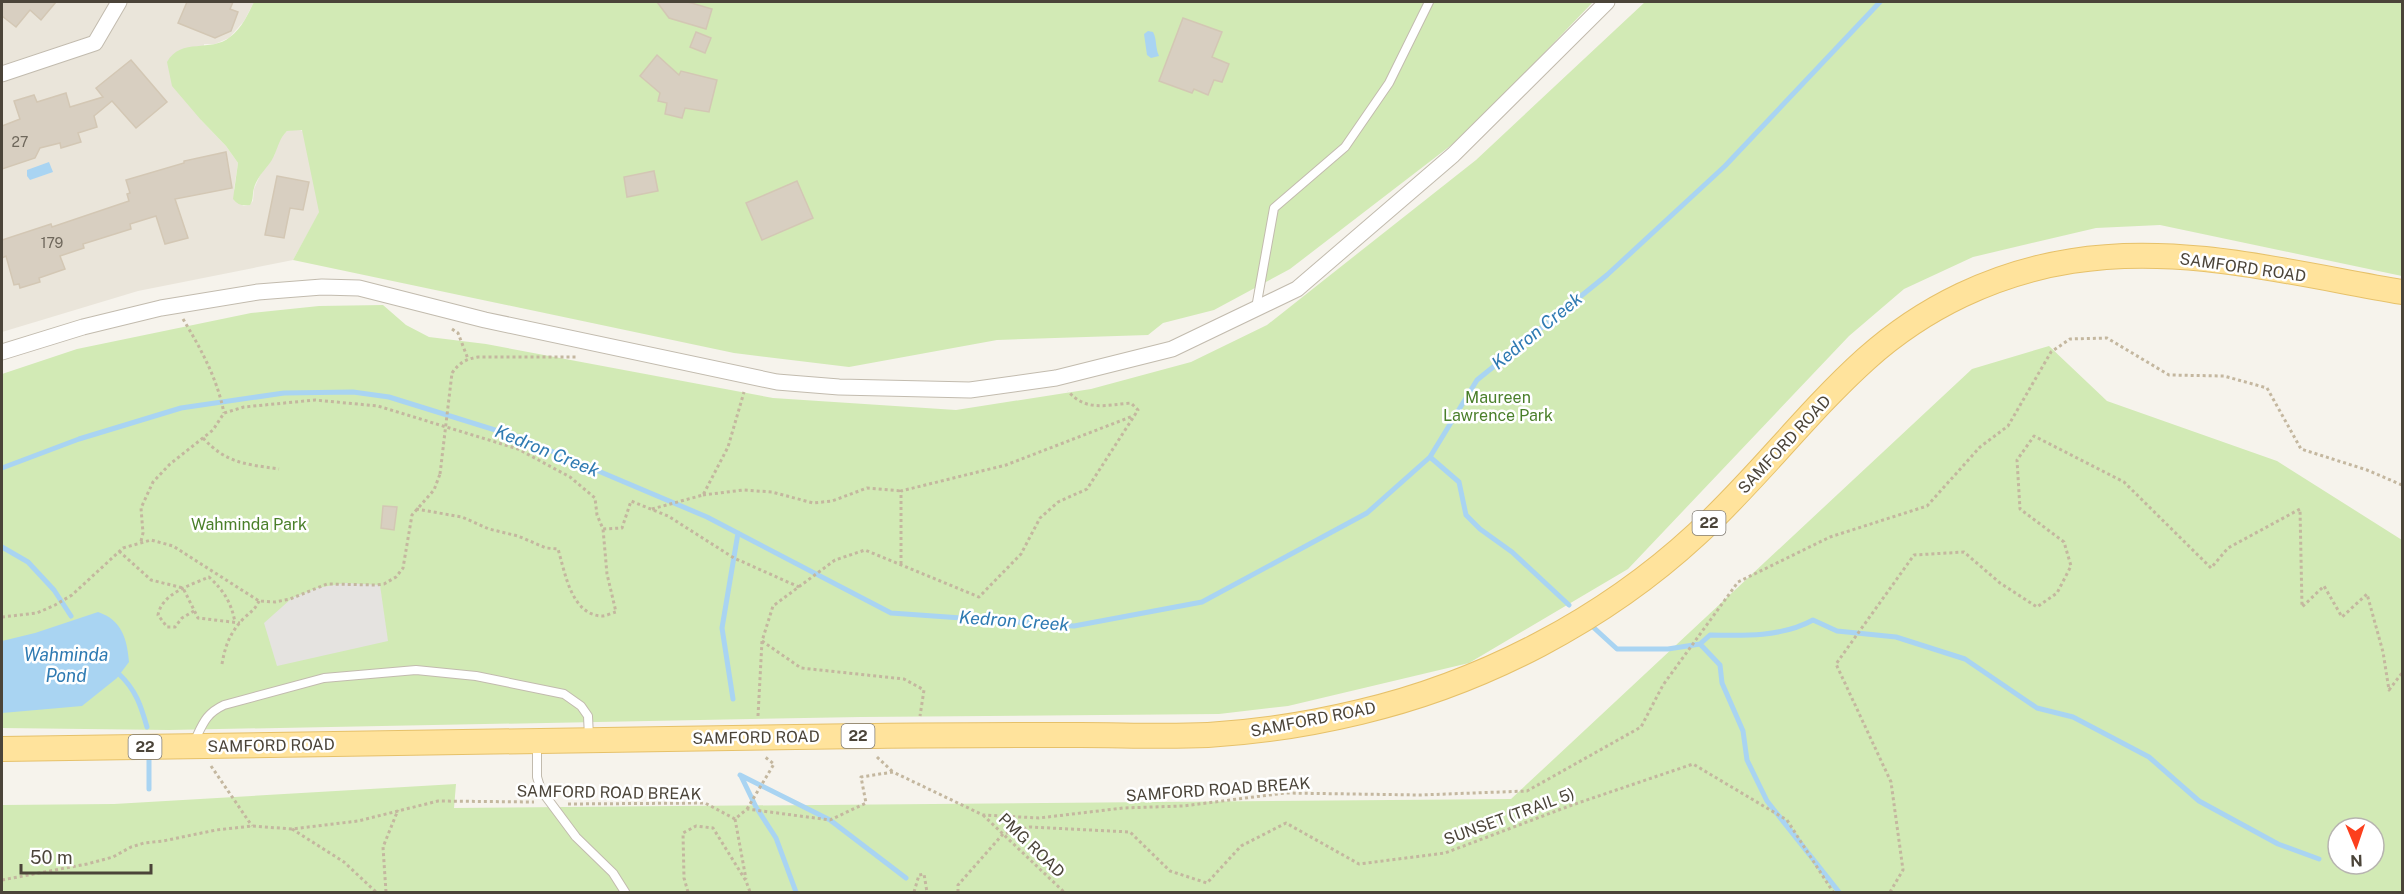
<svg xmlns="http://www.w3.org/2000/svg" width="2404" height="894" font-family="'Public Sans',sans-serif">
<rect width="100%" height="100%" fill="#f6f3ec"/>
<path fill="#eae5da" d="M 2,2 L 254,2 L 244,21 L 229,38 L 215,44 L 204,44 L 201,120 L 226,146 L 238,163 L 234,189 L 243,206 L 249,205 L 253,201 L 254,189 L 261,173 L 274,156 L 279,140 L 287,131 L 298,129 L 309,134 L 324,197 L 318,215 L 293,260 L 138,291 L 2,332 Z"/>
<path fill="#d2eab5" fill-rule="evenodd" d="M 254,2 L 1593,2 L 1467,133 L 1290,269 L 1214,310 L 1163,323 L 1148,335 L 997,340 L 849,367 L 734,353 L 293,260 L 319,212 L 302,130 L 287,131 C 279,139 279,145 274,156 C 269,167 258,174 254,188 C 252,194 254,199 250,205 C 242,206 238,205 233,199 L 238,163 L 226,146 L 201,120 L 172,86 L 167,62 C 181,37 211,53 230,37 C 242,28 248,14 254,2 Z
M 1645,2 L 2402,2 L 2402,276 L 2160,225 L 2096,228 L 1973,257 L 1904,289 L 1849,336 L 1628,569 L 1469,663 L 1288,706 L 1219,714 L 861,717 L 169,730 L 2,728 L 2,374 L 77,349 L 251,313 L 319,306 L 383,305 L 406,325 L 429,337 L 486,344 L 773,398 L 956,410 L 1091,389 L 1191,362 L 1267,325 L 1476,160 Z
M 2049,346 L 2107,401 L 2277,461 L 2402,540 L 2402,892 L 2,892 L 2,805 L 114,804 L 456,784 L 454,808 L 1511,799 L 1972,369 ZM 2338,828 L 2374,828 L 2374,864 L 2338,864 Z"/>
<path fill="#e5e3e0" d="M 345,583 L 380,585 L 388,641 L 277,666 L 264,623 L 292,598 L 317,588 Z"/>
<path fill="#a9d4f2" d="M 1148,31 L 1153,32 C 1157,39 1155,47 1159,56 L 1151,58 L 1147,55 L 1144,34 Z
M 49,162 L 53,172 L 30,180 L 27,176 L 27,170 Z
M 98,612 C 122,620 127,639 129,662 L 117,678 L 82,706 L 2,713 L 2,641 L 35,633 Z"/>
<g fill="none" stroke-linecap="round" stroke-linejoin="round">
<path stroke="#a9d4f2" stroke-width="5" d="M 1430,457 L 1459,482 L 1466,515 L 1480,529 L 1512,552 L 1569,605
M 2,468 L 79,439 L 181,408 L 284,393 L 353,392 L 389,397 L 518,437 L 707,517 L 891,613 L 1074,626 L 1202,602 L 1367,513 L 1430,457 L 1477,380 L 1607,275 L 1725,166 L 1880,2
M 2,547 L 28,562 L 54,590 L 71,616
M 1593,627 L 1617,649 L 1668,649 L 1700,644 L 1710,635 C 1744,636 1782,637 1813,620 L 1837,631 L 1896,637 L 1965,659 L 2037,708 L 2073,717 L 2149,757 L 2199,801 L 2278,844 L 2319,859
M 1700,644 L 1720,665 L 1722,683 L 1743,731 L 1747,760 L 1767,801 L 1839,892
M 119,674 C 136,690 141,706 147,727
M 733,699 L 722,628 L 738,533
M 740,775 L 830,820 L 906,878
M 741,776 L 756,807 L 776,838 L 796,892
M 149,789 L 149,758"/>
</g>
<path fill="#d8cfc1" stroke="#d3c7b4" stroke-width="1.5" d="M 2,2 L 56,2 L 41,20 L 30,10 L 16,27 L 2,16 Z
M 187,2 L 233,2 L 230,9 L 238,12 L 231,31 L 215,38 L 178,23 Z
M 657,2 L 688,2 L 712,9 L 706,29 L 669,18 Z
M 1183,18 L 1222,32 L 1212,57 L 1229,64 L 1222,82 L 1214,80 L 1208,95 L 1194,89 L 1192,93 L 1159,81 Z
M 696,32 L 711,38 L 705,53 L 690,47 Z
M 657,55 L 679,75 L 681,71 L 717,80 L 709,112 L 685,108 L 682,118 L 665,114 L 667,103 L 658,101 L 660,93 L 640,76 Z
M 131,60 L 167,102 L 136,128 L 112,101 L 94,116 L 97,127 L 78,133 L 81,142 L 61,148 L 60,143 L 40,148 L 35,158 L 2,169 L 2,126 L 20,119 L 14,101 L 34,95 L 37,102 L 66,93 L 70,107 L 103,97 L 96,88 Z
M 226,152 L 232,188 L 175,199 L 188,238 L 165,244 L 156,216 L 130,224 L 131,229 L 83,244 L 84,248 L 60,256 L 65,269 L 39,278 L 40,282 L 20,288 L 19,284 L 14,285 L 6,256 L 2,258 L 2,240 L 51,224 L 52,227 L 129,201 L 127,194 L 130,193 L 126,180 L 184,163 L 184,161 Z
M 654,171 L 658,191 L 627,197 L 624,177 Z
M 277,176 L 309,182 L 303,210 L 290,208 L 284,238 L 265,235 Z
M 797,181 L 813,218 L 762,240 L 746,203 Z
M 383,506 L 397,507 L 394,530 L 381,528 Z"/>
<g fill="none" stroke-linecap="round" stroke-linejoin="round">
<defs>
<path id="service" d="M 1256,308 L 1274,208 L 1345,147 L 1389,83 L 1429,2
M 194,742 C 203,724 205,714 224,705 L 324,678 L 416,670 L 476,676 L 564,694 L 581,706 L 588,716 L 589,737
M 537,742 L 537,777 L 541,790 L 576,837 L 613,873 L 625,892"/>
<path id="minor" d="M 2,74 L 95,43 L 119,2
M 2,352 L 83,327 L 161,308 L 258,292 L 322,287 L 359,288 L 485,320 L 777,382 L 839,387 L 970,390 L 1056,378 L 1172,349 L 1297,289 L 1453,155 L 1607,2"/>
<path id="primary" d="M 2,749 C 292,745 583,739 874,736 C 943,735 1011,735 1080,735 C 1122,735 1165,737 1208,735 C 1259,732 1310,724 1360,712 C 1483,683 1604,620 1697,534 C 1757,479 1806,413 1866,359 C 1924,307 1995,273 2072,261 C 2181,243 2295,274 2402,292"/>
</defs>
<use href="#service" stroke="#c2bbae" stroke-width="10"/>
<use href="#minor" stroke="#c2bbae" stroke-width="17"/>
<use href="#primary" stroke="#e6c16a" stroke-width="26"/>
<path stroke="#c4b79f" stroke-width="3" stroke-dasharray="3 3" stroke-linecap="butt" d="M 183,319 C 201,349 217,378 224,413
M 452,329 L 458,333 L 468,359
M 452,373 C 459,363 466,359 478,357 L 576,357
M 203,438 C 227,464 246,464 279,469
M 703,495 L 743,490 L 772,492 L 813,503 L 832,501 L 867,488 L 901,491
M 416,509 L 462,517 L 489,529 L 518,536 L 546,548 L 558,549 C 565,572 571,615 602,616 C 606,616 612,613 616,612 L 607,574 L 603,529
M 652,509 L 703,495 L 728,447 L 744,392
M 141,541 L 143,533 L 141,508 L 153,482 L 170,464 L 213,430 L 224,413 L 244,407 L 315,400 L 378,406 L 518,449 L 570,477 L 595,498 L 597,515 L 603,529 L 622,528 L 631,501 L 668,516 L 734,558 L 799,587
M 119,551 L 151,580 L 183,588 L 198,618 L 240,623
M 901,564 L 901,491 L 1006,465 L 1133,416
M 194,611 L 182,618 L 175,627 L 167,627 L 158,615 C 162,593 191,585 209,577 C 224,591 231,602 235,622
M 2,617 L 37,613 L 55,605 L 72,595 L 123,548 L 151,540 L 173,546 L 259,601 L 275,602 L 290,599 L 327,584 L 376,585 L 384,584 L 396,577 L 403,568 L 412,515 L 434,490 L 440,474
M 762,641 L 801,668 L 904,679 L 924,690 L 920,716
M 222,664 C 225,646 230,633 243,619 C 249,613 255,610 259,601
M 758,716 L 762,641 L 773,606 L 835,560 L 865,550 L 979,597 L 1021,554 L 1040,518 L 1058,502 L 1087,489 L 1138,410 L 1131,403 C 1106,405 1086,412 1068,391
M 877,757 L 893,772
M 211,766 L 252,826
M 568,804 L 705,803 L 735,819 L 747,809 L 830,820 L 866,803 L 861,777 L 893,772 L 983,815 L 1039,818 L 1123,808 L 1183,806 L 1285,793 L 1420,795 L 1527,791 L 1641,727 L 1663,685 L 1738,582 L 1830,537 L 1927,506 L 1980,447 L 2008,426 L 2051,352 L 2070,339 L 2107,338 L 2169,375 L 2224,376 L 2267,388 L 2301,449 L 2367,470 L 2402,485
M 747,809 L 774,764 L 765,757
M 983,815 L 1064,892
M 735,819 L 746,879
M 292,829 L 344,862 L 376,892
M 2,880 L 87,864 L 113,857 L 131,847 L 144,843 L 163,841 L 216,830 L 252,826 L 292,829 L 358,821 L 438,801 L 534,802
M 386,892 L 383,847 L 398,810
M 688,892 L 684,878 L 683,833 L 696,826 L 713,828 L 746,881 L 750,892
M 914,892 L 919,875 L 924,874 L 927,892
M 958,892 L 958,885 L 1003,834 L 1030,827 L 1130,832 L 1170,871 L 1207,883 L 1241,846 L 1286,823 L 1359,864 L 1445,853 L 1572,805 L 1693,764 L 1787,820 L 1833,892
M 1890,892 L 1903,870 L 1891,782 L 1836,664 L 1914,555 L 1964,552 L 2000,583 L 2037,607 L 2057,593 L 2071,566 L 2064,542 L 2020,509 L 2017,460 L 2034,436 L 2124,482 L 2211,568 L 2228,548 L 2300,509 L 2302,607 L 2324,586 L 2342,617 L 2367,594 L 2383,652 L 2389,690 L 2402,673"/>
<use href="#service" stroke="#fff" stroke-width="8"/>
<use href="#minor" stroke="#fff" stroke-width="15"/>
<use href="#primary" stroke="#ffe39c" stroke-width="24"/>
<path stroke="#c4b79f" stroke-width="3" stroke-dasharray="3 3" stroke-linecap="butt" d="M 440,474 L 452,373"/>
</g>
<g text-anchor="middle" stroke-width="5" stroke-linejoin="round" paint-order="stroke">
<g font-size="14" fill="#6e675b">
<text x="20" y="147">27</text>
<text x="52" y="248">179</text>
</g>
<g fill="#fff" stroke="#817c74" stroke-width="1.5">
<rect x="1692.5" y="511" width="33" height="24" rx="4.5"/>
<rect x="841.5" y="724" width="33" height="24" rx="4.5"/>
<rect x="128.5" y="735" width="33" height="24" rx="4.5"/>
</g>
<g font-size="15" font-weight="bold" fill="#4b4439">
<text x="1709" y="528">22</text>
<text x="858" y="741">22</text>
<text x="145" y="752">22</text>
</g>
<g font-size="16" fill="#4b4439" stroke="#fff">
<text transform="translate(2243 267) rotate(8)" y="6">SAMFORD ROAD</text>
<text transform="translate(1784 444) rotate(-47)" y="6">SAMFORD ROAD</text>
<text transform="translate(1313 719) rotate(-11)" y="6">SAMFORD ROAD</text>
<text transform="translate(756 737) rotate(-1)" y="6">SAMFORD ROAD</text>
<text transform="translate(271 745) rotate(-1)" y="6">SAMFORD ROAD</text>
<text transform="translate(1218 789) rotate(-4)" y="6">SAMFORD ROAD BREAK</text>
<text transform="translate(609 792) rotate(1)" y="6">SAMFORD ROAD BREAK</text>
<text transform="translate(1509 816) rotate(-20)" y="6">SUNSET (TRAIL 5)</text>
<text transform="translate(1032 845) rotate(44)" y="6">PMG ROAD</text>
</g>
<g font-size="16" fill="#4a7f2a" stroke="#fff">
<text x="1498" y="403">Maureen<tspan x="1498" dy="18">Lawrence Park</tspan></text>
<text x="249" y="530">Wahminda Park</text>
</g>
<g font-size="18" font-style="italic" fill="#2e7ab2" stroke="#fff">
<text transform="translate(1537 331) rotate(-39)" y="6">Kedron Creek</text>
<text transform="translate(547 451) rotate(22)" y="6">Kedron Creek</text>
<text transform="translate(1014 621) rotate(4)" y="6">Kedron Creek</text>
<text x="66" y="661">Wahminda<tspan x="66" dy="21">Pond</tspan></text>
</g>
</g>
<rect width="2404" height="894" fill="none" stroke="#4b4439" stroke-width="6"/>
<g transform="translate(2356 846) rotate(178)"><circle r="28" fill="#ffffff" stroke="#b7b4b0" stroke-width="1.5"/>
<path d="M0-4.5L10 22L0 15L-10 22Z" fill="#fc3f1d"/>
<text y="-9" font-size="16" font-weight="bold" text-anchor="middle" fill="#4b4439">N</text>
</g>
<path d="M21 864v9h130v-9" fill="none" stroke="#4b4439" stroke-width="3"/>
<text x="30" y="864" font-size="18" fill="#4b4439" stroke="#ffffff" stroke-width="4.5" paint-order="stroke">50 m</text>
</svg>
